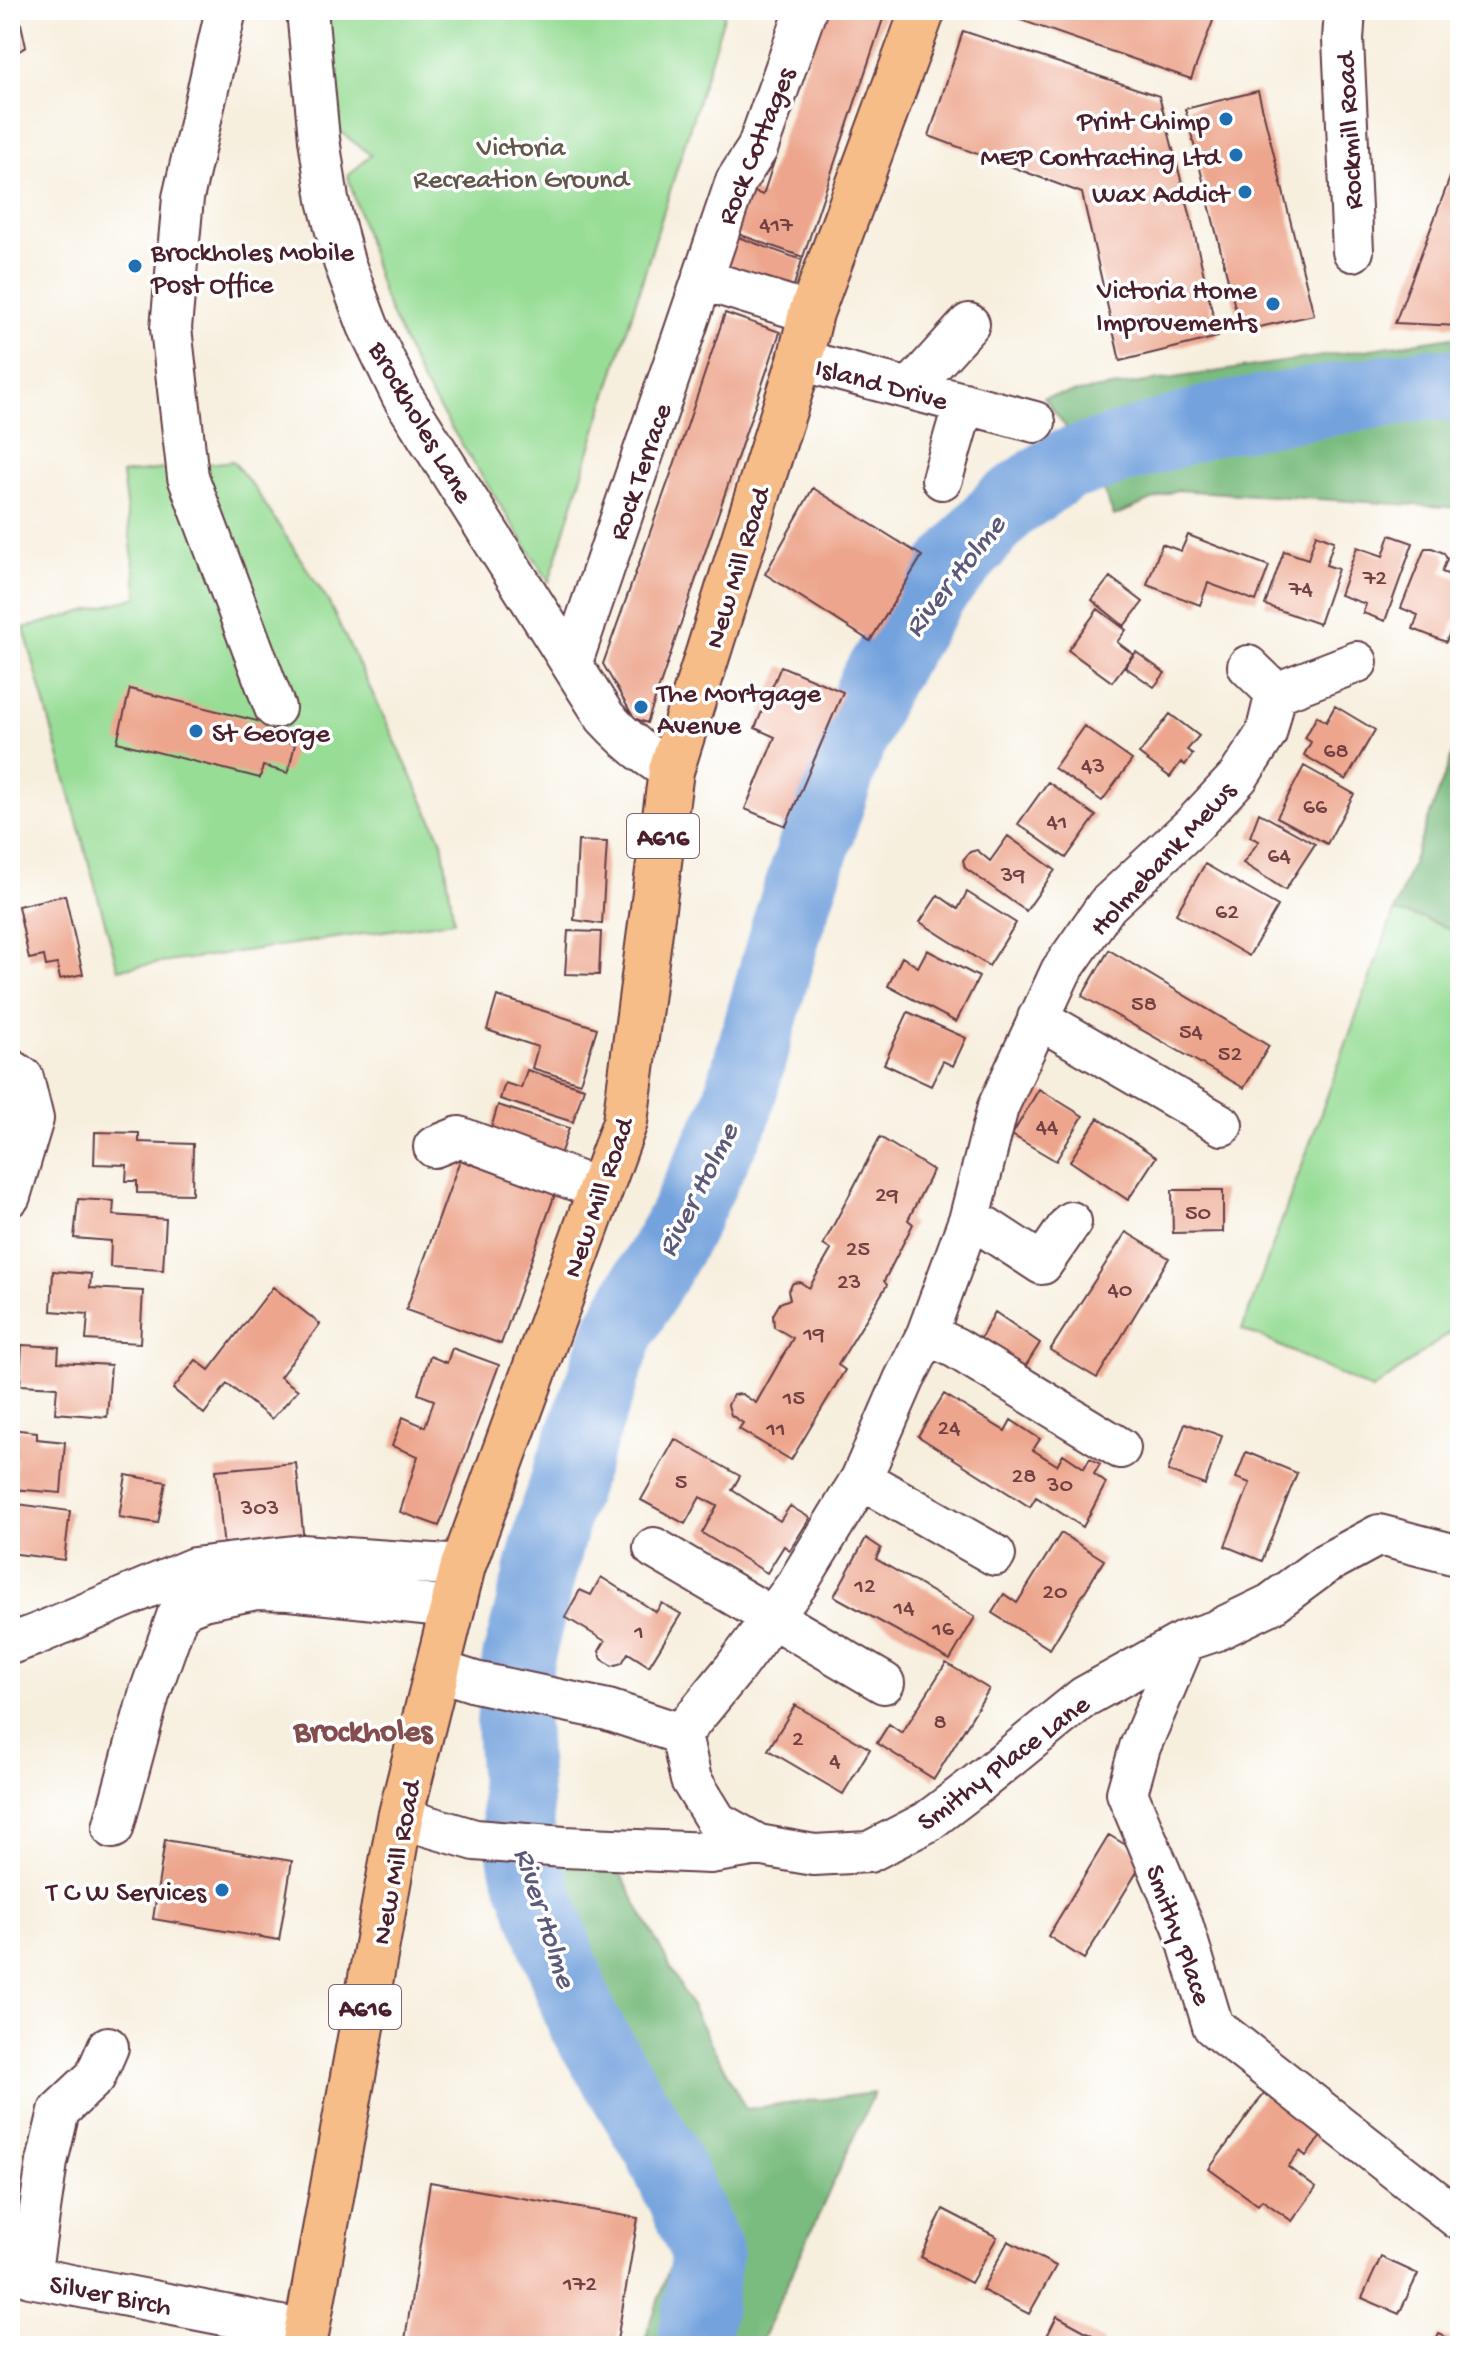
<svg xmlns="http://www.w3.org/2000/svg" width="1470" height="2356" font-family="'Gochi Hand',sans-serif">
<rect width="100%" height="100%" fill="#fff"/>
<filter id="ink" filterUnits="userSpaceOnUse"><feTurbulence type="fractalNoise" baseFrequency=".0125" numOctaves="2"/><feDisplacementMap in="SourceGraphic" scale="16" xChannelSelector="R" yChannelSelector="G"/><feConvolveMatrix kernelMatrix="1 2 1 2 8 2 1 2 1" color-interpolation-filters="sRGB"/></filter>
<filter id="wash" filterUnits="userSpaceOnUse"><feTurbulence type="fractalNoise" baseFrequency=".006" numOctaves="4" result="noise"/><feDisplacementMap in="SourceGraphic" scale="32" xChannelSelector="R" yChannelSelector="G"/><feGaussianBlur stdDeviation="1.8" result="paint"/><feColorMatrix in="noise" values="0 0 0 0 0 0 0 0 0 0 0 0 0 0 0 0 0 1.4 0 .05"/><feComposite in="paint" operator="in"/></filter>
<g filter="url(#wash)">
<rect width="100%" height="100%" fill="#f7efde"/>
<path fill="#98dd96" stroke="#717e60" stroke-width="2" d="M 328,10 L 726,10 L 549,582 L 421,380 L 384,298 L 348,176 L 371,155 L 338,130 Z
M 233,461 L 255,489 L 328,601 L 382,713 L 442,841 L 454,921 L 118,969 L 24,628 L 138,597 L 122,474 Z
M 1394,912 L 1423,918 L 1460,933 L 1460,1325 L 1372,1390 L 1261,1337 L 1242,1330 Z"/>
<path fill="#7abc7f" stroke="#626e55" stroke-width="2" d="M 1460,336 L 1460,508 L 1176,490 L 1114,516 L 1092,464 L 1044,397 Z
M 1460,734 L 1460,933 L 1423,918 L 1394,912 Z
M 536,1860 L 617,1867 L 746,2109 L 874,2093 L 759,2346 L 643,2346 L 678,2241 Z"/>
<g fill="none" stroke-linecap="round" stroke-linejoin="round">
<path stroke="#73a2dd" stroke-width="72" d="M 693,2346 L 707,2252 L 660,2149 L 582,2020 L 524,1859 L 518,1822 L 512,1723 L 518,1659 L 556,1510 L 620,1330 L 678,1229 L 735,1114 L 786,930 L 845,754 L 874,684 L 932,591 L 1005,507 L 1064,466 L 1216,419 L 1427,384 L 1460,386"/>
</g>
<g id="blocks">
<path fill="#eda68d" d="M 10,10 L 18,10 L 26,47 L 10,56 Z
M 824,10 L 886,10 L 803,257 L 735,233 L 749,190 L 763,195 Z
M 992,10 L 1217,10 L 1191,79 Z
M 963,31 L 1159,96 L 1190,214 L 1218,337 L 1120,361 L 1082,193 L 929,136 Z
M 1258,91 L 1314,315 L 1241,331 L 1185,109 Z
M 1460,151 L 1460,326 L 1395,323 Z
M 735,236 L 802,260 L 789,301 L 721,277 Z
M 725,313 L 780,332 L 647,723 L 634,718 L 603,664 L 673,468 Z
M 813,488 L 922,556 L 870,641 L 765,574 Z
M 1316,534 L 1334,541 L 1326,565 L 1338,569 L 1319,624 L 1265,605 L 1284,551 L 1308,559 Z
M 1188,535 L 1269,566 L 1256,601 L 1208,583 L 1200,605 L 1147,585 L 1162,544 L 1181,551 Z
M 1390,535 L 1413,543 L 1385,621 L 1363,613 L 1366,604 L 1340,595 L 1357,547 L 1383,556 Z
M 1425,548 L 1432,548 L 1444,553 L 1447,559 L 1442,572 L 1460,579 L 1460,608 L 1446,642 L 1413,629 L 1418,615 L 1401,608 Z
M 1110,577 L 1143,602 L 1124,626 L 1092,600 Z
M 1098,609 L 1126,630 L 1117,642 L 1133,654 L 1112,682 L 1068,650 Z
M 1136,652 L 1165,673 L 1154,687 L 1125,667 Z
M 781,666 L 843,692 L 786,826 L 745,809 L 775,737 L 755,728 Z
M 130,689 L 273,725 L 270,737 L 295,744 L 288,773 L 263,766 L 260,778 L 117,742 Z
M 1335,706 L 1375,730 L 1346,780 L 1304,755 L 1311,742 L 1305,738 L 1317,716 L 1326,722 Z
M 1170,714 L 1199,736 L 1187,750 L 1193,754 L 1185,765 L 1181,762 L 1170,777 L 1139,754 Z
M 1084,726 L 1132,760 L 1102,801 L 1054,768 Z
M 1304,766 L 1354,794 L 1327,844 L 1277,817 Z
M 1048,782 L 1096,816 L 1066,858 L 1018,824 Z
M 1259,813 L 1315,844 L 1285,890 L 1243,863 L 1259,841 L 1250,837 Z
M 1008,836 L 1055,870 L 1026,911 L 965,868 L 963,860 L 970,852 L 977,850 L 990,861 Z
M 578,841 L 607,842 L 602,924 L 574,920 Z
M 1205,864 L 1278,906 L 1249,956 L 1176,914 Z
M 967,892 L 1016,923 L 989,966 L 920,922 L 938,895 L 958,909 Z
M 65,895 L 83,974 L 60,979 L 57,964 L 46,966 L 44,956 L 29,959 L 18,906 Z
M 568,931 L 601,932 L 599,975 L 565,974 Z
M 927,950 L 979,977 L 956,1022 L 888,986 L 902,957 L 918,967 Z
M 1109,950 L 1269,1046 L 1244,1088 L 1082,996 Z
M 497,996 L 597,1028 L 580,1083 L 532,1068 L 538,1047 L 487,1030 Z
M 908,1012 L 966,1038 L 953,1066 L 943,1061 L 931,1086 L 884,1064 Z
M 527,1070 L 584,1088 L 573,1122 L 500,1099 L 505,1083 L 521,1088 Z
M 1039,1089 L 1083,1116 L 1056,1161 L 1012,1135 Z
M 498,1105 L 569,1128 L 558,1161 L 488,1138 Z
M 1098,1118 L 1156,1157 L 1128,1200 L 1070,1161 Z
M 95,1132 L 139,1133 L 139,1142 L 193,1144 L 192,1194 L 137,1193 L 137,1181 L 126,1181 L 127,1165 L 94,1164 Z
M 880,1137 L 933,1170 L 908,1220 L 913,1224 L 884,1281 L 887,1285 L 838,1365 L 845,1370 L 791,1460 L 739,1429 L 743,1423 L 731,1415 L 728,1405 L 733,1395 L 742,1394 L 756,1403 L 793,1338 L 774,1327 L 773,1315 L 780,1303 L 790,1299 L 788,1291 L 793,1283 L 800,1282 L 809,1288 L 831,1250 L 823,1245 Z
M 460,1160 L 555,1194 L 501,1344 L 406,1310 Z
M 1172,1190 L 1223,1190 L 1223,1232 L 1173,1233 Z
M 78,1199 L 114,1201 L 113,1215 L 166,1219 L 163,1270 L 110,1267 L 111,1241 L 74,1238 Z
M 1126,1232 L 1169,1258 L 1097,1378 L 1050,1350 Z
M 53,1271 L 91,1274 L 90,1288 L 143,1291 L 140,1343 L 86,1340 L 88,1314 L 51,1311 Z
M 273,1287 L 320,1324 L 280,1377 L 298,1390 L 272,1419 L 227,1384 L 204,1414 L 173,1389 L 196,1360 L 209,1370 Z
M 995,1312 L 1040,1343 L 1021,1373 L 977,1345 Z
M 22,1345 L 59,1347 L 58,1362 L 111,1365 L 107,1417 L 55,1413 L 57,1387 L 20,1385 Z
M 452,1348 L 499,1365 L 439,1526 L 400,1512 L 418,1456 L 392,1446 L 403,1417 L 425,1427 L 434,1400 L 418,1394 L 430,1356 L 447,1363 Z
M 944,1394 L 1005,1431 L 1011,1420 L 1040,1439 L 1033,1450 L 1057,1465 L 1063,1454 L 1084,1468 L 1090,1458 L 1100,1464 L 1094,1474 L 1106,1483 L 1083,1527 L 1036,1497 L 1030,1507 L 918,1436 Z
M 1185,1423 L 1222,1436 L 1205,1485 L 1168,1471 Z
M 10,1429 L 37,1432 L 37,1439 L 65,1442 L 61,1493 L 13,1489 L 16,1458 L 10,1458 Z
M 675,1439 L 740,1476 L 732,1490 L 780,1521 L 790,1506 L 810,1518 L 790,1550 L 784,1546 L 767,1573 L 702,1533 L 717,1506 L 700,1497 L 685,1524 L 641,1500 Z
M 1246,1452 L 1297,1473 L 1262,1561 L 1225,1546 L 1250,1483 L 1236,1478 Z
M 296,1463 L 304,1542 L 224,1549 L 216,1470 Z
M 126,1475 L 166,1482 L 158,1523 L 119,1517 Z
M 10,1503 L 70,1511 L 64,1560 L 10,1553 Z
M 1061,1533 L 1104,1560 L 1050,1649 L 992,1613 L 1004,1594 L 1017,1603 Z
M 866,1538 L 881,1548 L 876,1559 L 975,1617 L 950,1660 L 834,1596 Z
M 601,1577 L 656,1612 L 662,1603 L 681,1614 L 649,1666 L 628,1653 L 622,1663 L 612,1666 L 602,1659 L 599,1651 L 605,1641 L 565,1617 L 580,1590 L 591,1595 Z
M 946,1663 L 989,1689 L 934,1779 L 877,1743 L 889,1724 L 902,1733 Z
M 795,1705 L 870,1749 L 843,1794 L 768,1750 Z
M 1109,1835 L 1146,1857 L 1084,1959 L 1048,1936 Z
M 165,1840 L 292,1861 L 279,1940 L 153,1919 Z
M 1267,2089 L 1325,2131 L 1306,2156 L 1300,2151 L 1288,2167 L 1316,2188 L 1292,2221 L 1262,2200 L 1258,2205 L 1209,2169 Z
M 430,2182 L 638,2218 L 616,2346 L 404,2346 Z
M 943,2209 L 997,2237 L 971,2283 L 921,2257 Z
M 1008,2241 L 1056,2266 L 1029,2314 L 982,2290 Z
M 1381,2257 L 1418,2274 L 1399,2314 L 1362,2298 Z
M 1057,2316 L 1103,2341 L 1101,2346 L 1042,2346 Z
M 1439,2334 L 1457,2342 L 1460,2336 L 1460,2346 L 1433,2346 Z"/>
</g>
</g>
<g filter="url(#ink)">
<use href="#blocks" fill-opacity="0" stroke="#643e46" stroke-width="2"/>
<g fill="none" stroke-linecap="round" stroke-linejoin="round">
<defs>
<path id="minor" d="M 226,10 L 183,198 L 171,328 L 188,477 L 275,708
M 307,10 L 319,139 L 328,200 L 344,262 L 368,326 L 402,396 L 605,717 C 625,739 645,756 671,771
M 1345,10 L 1343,40 L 1353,251
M 704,280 L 811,313
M 800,360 L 1035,422
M 910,389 L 969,324
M 942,479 L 964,403
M 572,662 L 736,181 L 757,149 L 806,10
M 1248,666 L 1276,693
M 1038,1018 L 1222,1125
M 10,1069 L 23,1078 L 33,1119 L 10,1196
M 434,1147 L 459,1137 L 601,1190
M 970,1217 L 1042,1264 L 1071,1222
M 927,1334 L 956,1348 L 1120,1448
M 861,1479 L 995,1555
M 654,1548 L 884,1683
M 1185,1641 L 1140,1747 L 1127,1793 L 1183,1926 L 1213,2026 L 1460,2220
M 10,1644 L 35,1635 L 194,1568 L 302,1555 L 463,1566
M 437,1670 L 475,1682 L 608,1710 L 681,1734 L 691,1780 L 717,1822 L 758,1845 L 814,1855 L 869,1852 L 927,1822 L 977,1784 L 1084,1697 L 1185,1641 L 1215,1631 L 1271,1604 L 1325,1564 L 1379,1535 L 1460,1556
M 681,1734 L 734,1669 L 797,1584 L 861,1479 L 904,1380 L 927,1334 L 970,1217 L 998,1107 L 1061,971 L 1107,905 L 1193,825 L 1238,777 L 1266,734 L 1276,693 L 1357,662
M 400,1818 L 475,1840 L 564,1847 L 710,1853 L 758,1845
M 113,1828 L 149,1695 L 177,1616 L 188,1606 L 203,1600 L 257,1589 L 289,1590 L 452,1607
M 108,2047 L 95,2077 L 59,2111 L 47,2162 L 30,2277 L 306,2331"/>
<path id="major" d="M 304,2346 L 400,1818 L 463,1566 L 625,1122 L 671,771 L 800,360 L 811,313 L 923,10"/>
</defs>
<use href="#minor" stroke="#643e46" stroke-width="44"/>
<use href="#major" stroke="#643e46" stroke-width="48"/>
<use href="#minor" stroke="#fff" stroke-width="40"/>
<use href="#major" stroke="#f7bd88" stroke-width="44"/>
</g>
</g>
<g fill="#1f6fb2" stroke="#fff" stroke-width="3">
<circle cx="1226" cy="119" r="8"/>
<circle cx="1236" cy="155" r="8"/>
<circle cx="1245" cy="192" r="8"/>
<circle cx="135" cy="266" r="8"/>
<circle cx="1273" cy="304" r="8"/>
<circle cx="641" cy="707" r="8"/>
<circle cx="196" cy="731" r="8"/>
<circle cx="222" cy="1890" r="8"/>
</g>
<g text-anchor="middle" stroke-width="7" stroke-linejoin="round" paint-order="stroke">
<g font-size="24" fill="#734144">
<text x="776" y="231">417</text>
<text x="1375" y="584">72</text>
<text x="1301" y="595">74</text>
<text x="1336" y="757">68</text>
<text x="1093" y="772">43</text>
<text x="1315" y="813">66</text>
<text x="1057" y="828">41</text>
<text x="1279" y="862">64</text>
<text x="1013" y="881">39</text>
<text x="1227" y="918">62</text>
<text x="1144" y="1010">58</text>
<text x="1191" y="1038">54</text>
<text x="1230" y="1060">52</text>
<text x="1047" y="1133">44</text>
<text x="887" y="1201">29</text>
<text x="1198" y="1219">50</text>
<text x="858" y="1255">25</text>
<text x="849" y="1288">23</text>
<text x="1120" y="1296">40</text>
<text x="814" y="1340">19</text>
<text x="794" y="1404">15</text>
<text x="949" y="1434">24</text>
<text x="776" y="1435">11</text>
<text x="1024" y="1482">28</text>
<text x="681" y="1488">5</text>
<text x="1060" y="1491">30</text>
<text x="260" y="1514">303</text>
<text x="865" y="1592">12</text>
<text x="1055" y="1598">20</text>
<text x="904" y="1614">14</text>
<text x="943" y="1635">16</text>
<text x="639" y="1638">1</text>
<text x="940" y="1728">8</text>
<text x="798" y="1745">2</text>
<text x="835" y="1767">4</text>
<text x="580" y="2290">172</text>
</g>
<g fill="#fff" stroke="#80626b" stroke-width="2">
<rect x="627" y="814" width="72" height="44" rx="6"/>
<rect x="329" y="1985" width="72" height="44" rx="6"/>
</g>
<g font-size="26" font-weight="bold" fill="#4a1f2b">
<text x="663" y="845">A616</text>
<text x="365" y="2016">A616</text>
</g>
<g font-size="28" fill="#4a1f2b" stroke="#fff" text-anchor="end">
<text x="1210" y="129">Print Chimp</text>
<text x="1220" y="165">MEP Contracting Ltd</text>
<text x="1229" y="202">Wax Addict</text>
<text x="151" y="260" text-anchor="start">Brockholes Mobile<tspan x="151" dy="32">Post Office</tspan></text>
<text x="1257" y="298">Victoria Home<tspan x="1257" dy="32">Improvements</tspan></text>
<text x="657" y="701" text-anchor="start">The Mortgage<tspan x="657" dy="32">Avenue</tspan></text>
<text x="212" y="741" text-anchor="start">St George</text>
<text x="206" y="1900">T C W Services</text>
</g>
<g font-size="28" fill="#4a1f2b" stroke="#fff">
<text transform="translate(1347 131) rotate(-93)" y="10">Rockmill Road</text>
<text transform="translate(754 145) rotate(-68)" y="10">Rock Cottages</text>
<text transform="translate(882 382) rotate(15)" y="10">Island Drive</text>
<text transform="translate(423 421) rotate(60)" y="10">Brockholes Lane</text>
<text transform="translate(638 471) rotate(-71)" y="10">Rock Terrace</text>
<text transform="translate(735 567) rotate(-73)" y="10">New Mill Road</text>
<text transform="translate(1161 857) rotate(-47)" y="10">Holmebank Mews</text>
<text transform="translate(596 1197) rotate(-71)" y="10">New Mill Road</text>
<text transform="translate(1002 1761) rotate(-37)" y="10">Smithy Place Lane</text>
<text transform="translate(394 1862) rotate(-79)" y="10">New Mill Road</text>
<text transform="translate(1181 1934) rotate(70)" y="10">Smithy Place</text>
<text transform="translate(111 2293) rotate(11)" y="10">Silver Birch</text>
</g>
<g font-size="28" fill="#61584b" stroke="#fff">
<text x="521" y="155">Victoria<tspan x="521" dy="32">Recreation Ground</tspan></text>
</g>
<g font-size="30" font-style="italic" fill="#5c5a7b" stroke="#fff">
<text transform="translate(953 575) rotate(-52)" y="10">River Holme</text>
<text transform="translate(696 1189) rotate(-63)" y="10">River Holme</text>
<text transform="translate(547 1917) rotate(72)" y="10">River Holme</text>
</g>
<g font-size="32" font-weight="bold" fill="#834e4d" stroke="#fff">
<text x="363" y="1740">Brockholes</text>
</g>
</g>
<rect width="1470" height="2356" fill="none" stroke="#fff" stroke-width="40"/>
</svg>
